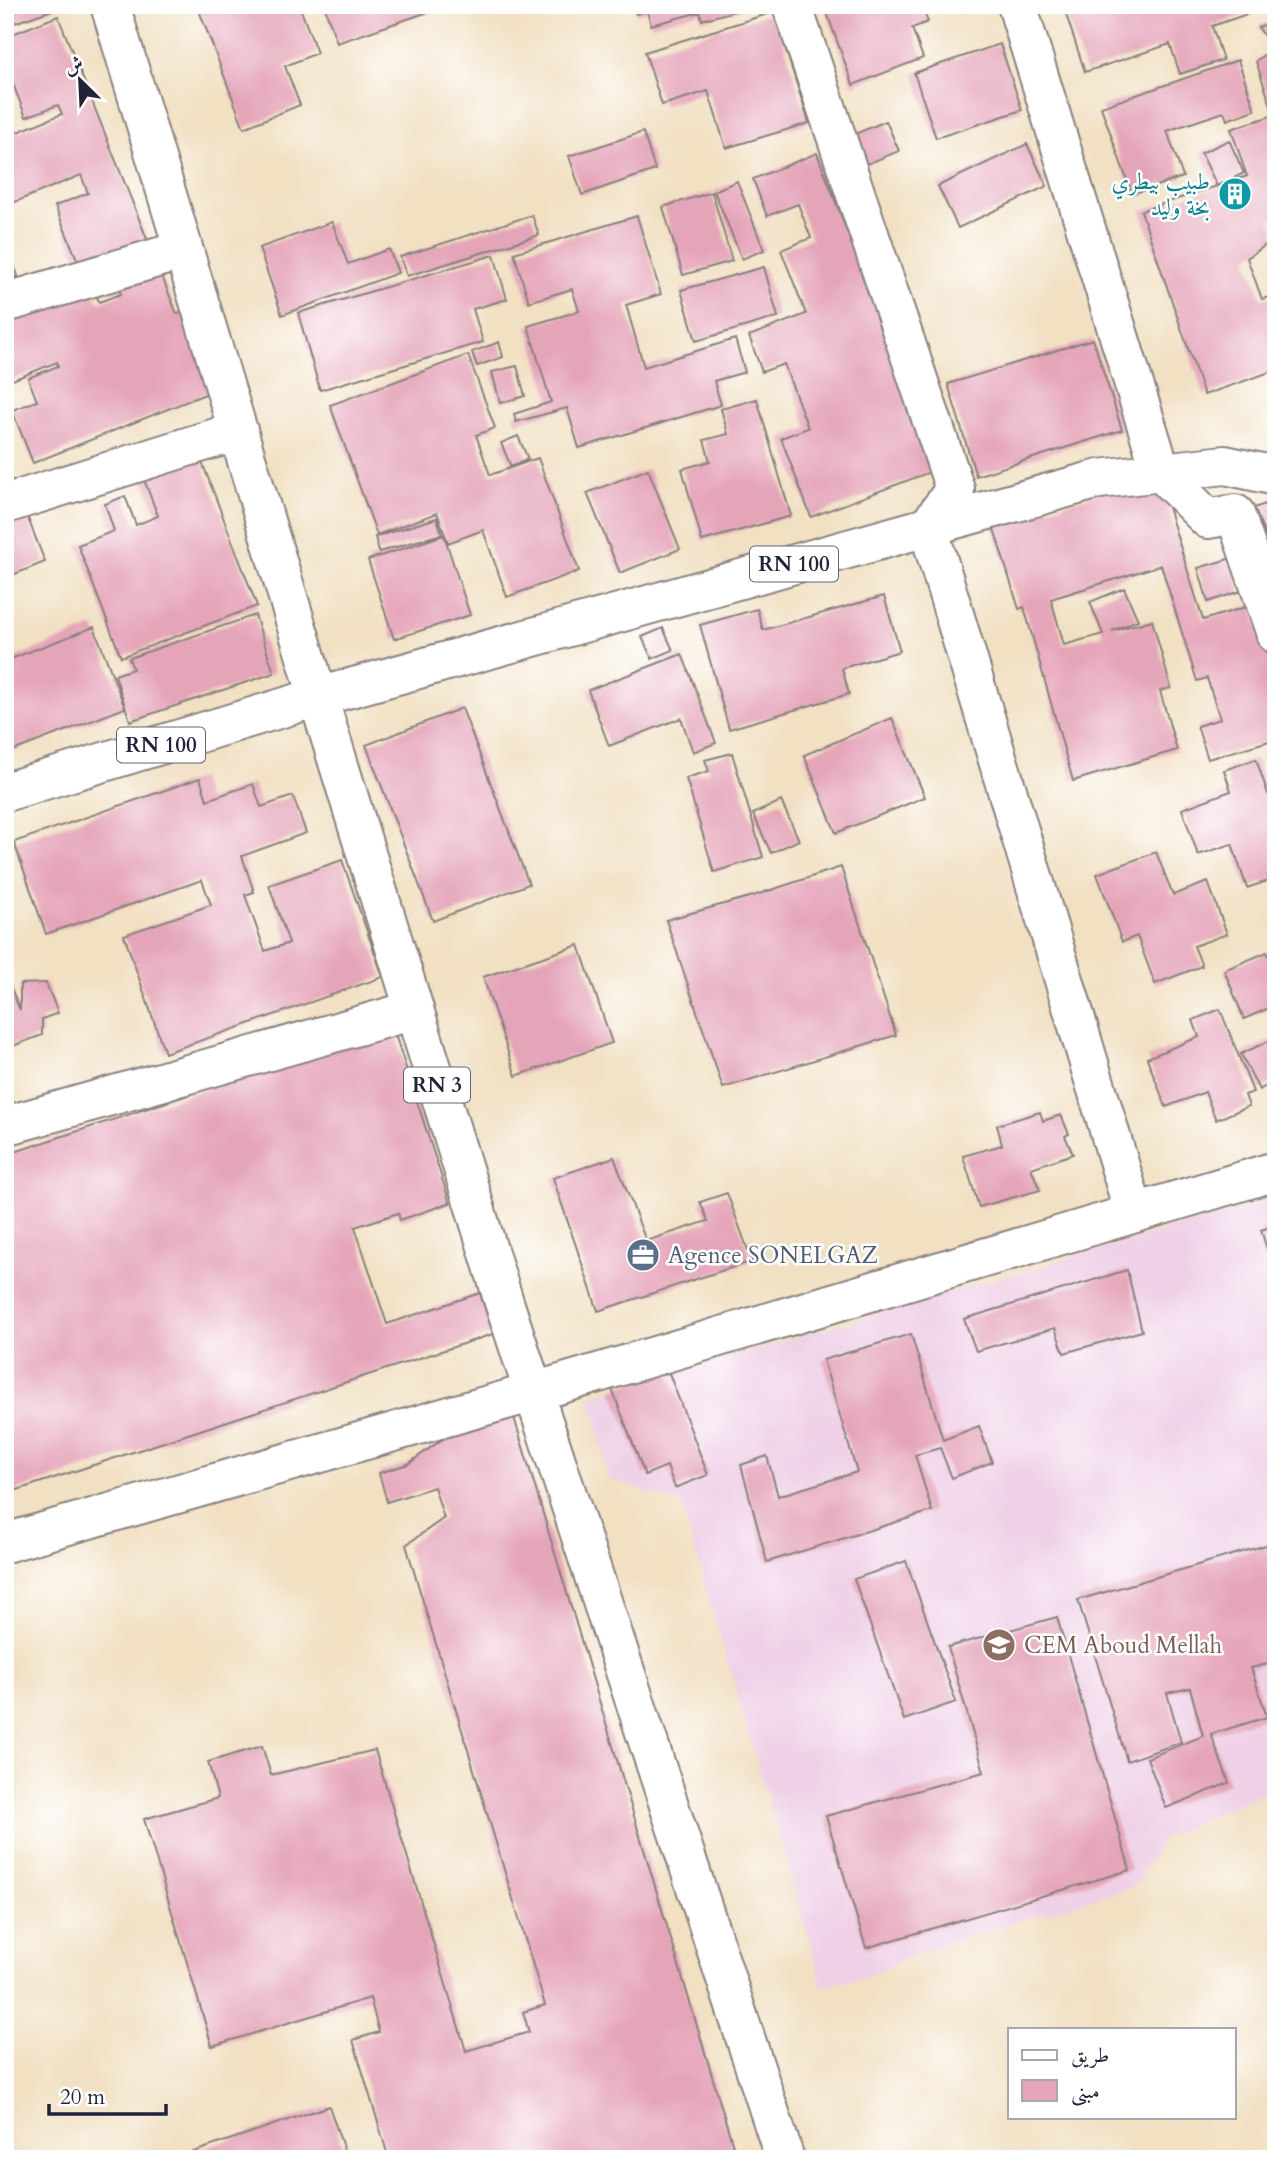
<svg xmlns="http://www.w3.org/2000/svg" width="1281" height="2164" font-family="Cardo,Amiri,serif">
<rect width="100%" height="100%" fill="#fff"/>
<filter id="ink" filterUnits="userSpaceOnUse"><feTurbulence type="fractalNoise" baseFrequency=".0143" numOctaves="2"/><feDisplacementMap in="SourceGraphic" scale="14" xChannelSelector="R" yChannelSelector="G"/><feConvolveMatrix kernelMatrix="1 2 1 2 8 2 1 2 1" color-interpolation-filters="sRGB"/></filter>
<filter id="wash" filterUnits="userSpaceOnUse"><feTurbulence type="fractalNoise" baseFrequency=".00686" numOctaves="4" result="noise"/><feDisplacementMap in="SourceGraphic" scale="28" xChannelSelector="R" yChannelSelector="G"/><feGaussianBlur stdDeviation="1.57" result="paint"/><feColorMatrix in="noise" values="0 0 0 0 0 0 0 0 0 0 0 0 0 0 0 0 0 1.4 0 .05"/><feComposite in="paint" operator="in"/></filter>
<g filter="url(#wash)">
<rect width="100%" height="100%" fill="#f1e0c2"/>
<path fill="#efd0e7" d="M 1276,1198 L 1276,1786 L 1162,1839 L 1135,1886 L 918,1952 L 868,1976 L 823,1987 L 681,1504 L 609,1479 L 590,1397 Z"/>
<g id="blocks">
<path fill="#e5a5b9" d="M 5,5 L 64,5 L 64,6 L 5,26 Z
M 197,5 L 299,5 L 317,53 L 285,66 L 300,105 L 244,128 Z
M 324,5 L 429,5 L 431,11 L 337,43 Z
M 634,5 L 752,5 L 752,6 L 702,20 L 700,12 L 651,25 L 647,11 L 636,14 Z
M 824,5 L 921,5 L 928,22 L 912,28 L 923,58 L 853,85 Z
M 1063,5 L 1271,5 L 1271,6 L 1212,26 L 1223,60 L 1180,74 L 1170,44 L 1085,72 Z
M 774,12 L 809,123 L 726,148 L 708,91 L 662,105 L 645,52 Z
M 58,16 L 177,314 L 187,310 L 218,389 L 33,463 L 12,410 L 37,401 L 28,378 L 58,366 L 57,362 L 5,383 L 5,313 L 90,279 L 99,302 L 121,294 L 107,259 L 81,269 L 55,206 L 88,193 L 81,175 L 5,206 L 5,137 L 62,114 L 58,105 L 26,117 L 5,64 L 5,37 Z
M 1276,21 L 1276,217 L 1271,219 L 1276,238 L 1247,258 L 1262,299 L 1276,295 L 1276,370 L 1204,395 L 1141,211 L 1247,176 L 1231,129 L 1274,115 L 1256,61 L 1273,48 L 1258,27 Z
M 1000,44 L 1022,110 L 936,138 L 914,73 Z
M 1238,60 L 1255,110 L 1227,120 L 1224,112 L 1167,131 L 1183,177 L 1132,194 L 1101,107 Z
M 886,121 L 899,151 L 862,166 L 850,136 Z
M 643,132 L 655,170 L 582,195 L 569,156 Z
M 1229,140 L 1244,173 L 1217,186 L 1201,153 Z
M 1027,144 L 1047,186 L 958,228 L 938,186 Z
M 817,153 L 938,469 L 811,517 L 781,438 L 808,428 L 784,364 L 762,372 L 749,336 L 806,314 L 781,250 L 811,238 L 798,204 L 767,216 L 753,179 Z
M 737,181 L 764,250 L 742,259 L 714,191 Z
M 712,192 L 732,261 L 683,275 L 663,207 Z
M 532,215 L 539,235 L 407,276 L 400,257 Z
M 637,216 L 661,294 L 626,305 L 644,367 L 735,339 L 745,372 L 714,381 L 721,405 L 579,448 L 567,408 L 516,422 L 514,414 L 551,402 L 528,326 L 579,311 L 572,289 L 529,302 L 514,253 Z
M 332,222 L 348,264 L 389,249 L 398,273 L 282,315 L 259,248 Z
M 5,240 L 18,276 L 5,280 Z
M 494,255 L 507,299 L 473,309 L 483,342 L 320,390 L 298,313 Z
M 764,267 L 778,317 L 696,341 L 681,290 Z
M 1093,339 L 1122,430 L 976,476 L 948,384 Z
M 499,342 L 503,357 L 477,366 L 472,352 Z
M 468,355 L 495,428 L 476,435 L 490,475 L 538,458 L 579,571 L 507,597 L 483,530 L 448,543 L 437,513 L 377,535 L 330,405 Z
M 517,366 L 525,396 L 500,403 L 492,372 Z
M 757,399 L 791,516 L 702,541 L 682,469 L 710,461 L 704,440 L 728,434 L 721,409 Z
M 518,436 L 528,459 L 511,467 L 501,443 Z
M 197,449 L 257,606 L 121,657 L 78,545 L 114,531 L 105,504 L 125,496 L 136,525 L 158,516 L 135,456 Z
M 648,469 L 680,549 L 620,573 L 587,493 Z
M 1158,475 L 1203,620 L 1252,605 L 1276,681 L 1276,739 L 1208,759 L 1197,726 L 1220,719 L 1207,678 L 1197,681 L 1161,565 L 1051,599 L 1064,645 L 1103,634 L 1090,602 L 1124,588 L 1138,620 L 1112,631 L 1152,620 L 1171,688 L 1160,691 L 1177,750 L 1073,781 L 1024,607 L 1019,609 L 993,526 Z
M 13,480 L 45,562 L 5,578 L 5,483 Z
M 1276,500 L 1276,561 L 1254,508 Z
M 437,518 L 442,534 L 379,552 L 375,537 Z
M 444,535 L 470,615 L 394,639 L 368,560 Z
M 1232,558 L 1241,591 L 1208,602 L 1198,568 Z
M 884,596 L 900,651 L 842,668 L 849,694 L 729,729 L 700,625 L 757,609 L 763,630 Z
M 255,615 L 274,673 L 130,721 L 115,675 L 133,669 L 129,658 Z
M 94,627 L 125,708 L 5,754 L 5,661 Z
M 663,628 L 673,650 L 652,659 L 642,637 Z
M 682,654 L 716,743 L 693,752 L 681,718 L 609,746 L 588,690 Z
M 462,708 L 529,884 L 433,921 L 366,745 Z
M 892,718 L 925,797 L 836,833 L 804,755 Z
M 732,753 L 763,857 L 714,872 L 686,778 L 709,771 L 705,760 Z
M 1256,759 L 1268,794 L 1276,791 L 1276,878 L 1247,888 L 1232,844 L 1198,855 L 1182,809 L 1231,791 L 1224,770 Z
M 200,778 L 207,800 L 253,784 L 261,807 L 293,796 L 306,833 L 242,856 L 254,892 L 245,895 L 265,951 L 289,943 L 269,885 L 342,860 L 383,977 L 165,1053 L 124,935 L 211,905 L 202,880 L 46,934 L 14,842 Z
M 781,801 L 799,840 L 771,853 L 753,814 Z
M 1156,852 L 1173,895 L 1208,882 L 1227,934 L 1194,946 L 1202,966 L 1155,984 L 1137,936 L 1122,942 L 1097,874 Z
M 841,867 L 896,1035 L 723,1088 L 666,920 L 753,896 Z
M 579,945 L 612,1043 L 516,1076 L 483,977 Z
M 1267,952 L 1276,973 L 1276,1005 L 1244,1019 L 1224,970 Z
M 5,974 L 20,1010 L 20,984 L 46,983 L 58,1013 L 42,1019 L 42,1035 L 5,1049 Z
M 1220,1009 L 1253,1092 L 1245,1095 L 1249,1106 L 1216,1120 L 1205,1092 L 1166,1107 L 1147,1058 L 1199,1037 L 1193,1020 Z
M 393,1028 L 450,1203 L 400,1220 L 398,1213 L 355,1227 L 387,1324 L 480,1293 L 493,1334 L 5,1494 L 5,1155 Z
M 1273,1039 L 1276,1045 L 1276,1081 L 1259,1090 L 1241,1054 Z
M 1040,1112 L 1043,1121 L 1061,1115 L 1069,1134 L 1065,1136 L 1073,1154 L 1031,1168 L 1040,1190 L 979,1207 L 963,1156 L 1002,1145 L 997,1125 Z
M 614,1157 L 646,1241 L 708,1221 L 700,1202 L 727,1193 L 752,1261 L 598,1311 L 553,1178 Z
M 1276,1225 L 1276,1275 L 1275,1275 L 1261,1230 Z
M 1127,1270 L 1142,1331 L 1064,1353 L 1055,1328 L 976,1351 L 964,1319 Z
M 911,1334 L 943,1440 L 979,1426 L 992,1462 L 952,1478 L 940,1448 L 915,1455 L 932,1511 L 767,1562 L 741,1465 L 767,1456 L 778,1496 L 857,1472 L 823,1360 Z
M 667,1368 L 708,1475 L 675,1488 L 667,1466 L 645,1475 L 612,1389 Z
M 511,1407 L 737,2159 L 389,2159 L 353,2040 L 379,2032 L 370,1998 L 212,2046 L 144,1819 L 218,1798 L 208,1762 L 262,1746 L 271,1775 L 375,1750 L 466,2051 L 529,2032 L 523,2012 L 545,2005 L 406,1545 L 444,1518 L 434,1487 L 387,1502 L 379,1473 L 408,1464 L 469,1420 Z
M 1276,1542 L 1276,1662 L 1251,1668 L 1267,1717 L 1211,1734 L 1229,1783 L 1166,1808 L 1147,1758 L 1203,1736 L 1190,1688 L 1167,1693 L 1181,1742 L 1127,1761 L 1078,1600 Z
M 906,1561 L 956,1702 L 904,1720 L 854,1579 Z
M 1057,1617 L 1130,1870 L 866,1948 L 826,1816 L 984,1772 L 948,1647 Z
M 329,2106 L 347,2159 L 176,2159 L 176,2158 Z"/>
</g>
</g>
<g filter="url(#ink)">
<use href="#blocks" fill-opacity="0" stroke="#8a817e" stroke-width="2"/>
<g fill="none" stroke-linecap="round" stroke-linejoin="round">
<defs>
<path id="minor" d="M 792,5 L 955,489 L 928,527 L 1134,1213
M 1017,5 L 1161,472 L 1208,519 L 1235,514 L 1276,634
M 5,303 L 183,250
M 5,504 L 238,431
M 5,1126 L 414,1010"/>
<path id="tertiary" d="M 5,1543 L 534,1392 L 1276,1171"/>
<path id="primary" d="M 110,5 L 318,697 L 504,1302 L 785,2159
M 5,792 L 318,697 L 1099,479 L 1225,465 L 1276,476"/>
</defs>
<use href="#minor" stroke="#8a817e" stroke-width="42"/>
<use href="#tertiary" stroke="#8a817e" stroke-width="42"/>
<use href="#primary" stroke="#8a817e" stroke-width="42"/>
<use href="#minor" stroke="#fff" stroke-width="38"/>
<use href="#tertiary" stroke="#fff" stroke-width="38"/>
<use href="#primary" stroke="#fff" stroke-width="38"/>
</g>
</g>
<defs>
<symbol id="building-disc" viewBox="-11 -11 22 22"><circle r="9.5" fill="#0f9aa8" stroke="#fff"/><path d="M-4-6H4V6H1V3H-1V6H-4ZM-2.5-4.3h1.7v1.8h-1.7ZM.8-4.3h1.7v1.8H.8ZM-2.5-1h1.7V.8h-1.7ZM.8-1h1.7V.8H.8Z" fill="#fff"/></symbol>
<symbol id="office-disc" viewBox="-11 -11 22 22"><circle r="9.5" fill="#5c6f8a" stroke="#fff"/><path d="M-6-3h4V-5.5h4V-3h4V5H-6ZM-1-4.5V-3h2v-1.5ZM-6 0V1H6V0Z" fill="#fff"/></symbol>
<symbol id="school-disc" viewBox="-11 -11 22 22"><circle r="9.5" fill="#8d6e63" stroke="#fff"/><path d="M0-5L7-2L0 1L-7-2ZM-4 1L0 2.5L4 1V4Q0 6-4 4Z" fill="#fff"/></symbol>
</defs>
<g fill-rule="evenodd">
<use href="#building-disc" x="1216" y="175" width="38" height="38"/>
<use href="#office-disc" x="624" y="1236" width="38" height="38"/>
<use href="#school-disc" x="980" y="1626" width="38" height="38"/>
</g>
<g text-anchor="middle" stroke-width="5" stroke-linejoin="round" paint-order="stroke">
<g fill="#fff" stroke="#646476" stroke-width="2">
<rect x="750" y="546.5" width="88" height="35" rx="5"/>
<rect x="117" y="727.5" width="88" height="35" rx="5"/>
<rect x="404" y="1067.5" width="66" height="35" rx="5"/>
</g>
<g font-size="21" font-weight="bold" fill="#22223b">
<text x="794" y="571">RN 100</text>
<text x="161" y="752">RN 100</text>
<text x="437" y="1092">RN 3</text>
</g>
<g font-size="23" fill="#0d838f" stroke="#fff" text-anchor="end">
<text x="1210" y="189">طبيب بيطري<tspan x="1210" dy="26">بخة وليد</tspan></text>
</g>
<g font-size="23" fill="#4e5e75" stroke="#fff" text-anchor="start">
<text x="668" y="1263">Agence SONELGAZ</text>
</g>
<g font-size="23" fill="#785e54" stroke="#fff" text-anchor="start">
<text x="1024" y="1653">CEM Aboud Mellah</text>
</g>
</g>
<rect width="1281" height="2164" fill="none" stroke="#fff" stroke-width="28"/>
<rect x="1008" y="2028" width="228" height="91" fill="#ffffff" stroke="#a7a7b1" stroke-width="2"/>
<rect x="1022" y="2050" width="35" height="10" fill="#ffffff" stroke="#a7a7b1" stroke-width="2"/>
<text x="1071" y="2062" font-size="21" fill="#22223b">طريق</text>
<rect x="1022" y="2080" width="35" height="21" fill="#e5a5b9" stroke="#a7a7b1" stroke-width="2"/>
<text x="1071" y="2098" font-size="21" fill="#22223b">مبنى</text>
<g transform="translate(80 80) rotate(336)" stroke="#ffffff" stroke-width="5" paint-order="stroke">
<path d="M0-5L12 26L0 18L-12 26Z" fill="#22223b"/>
<text y="-10" font-size="19" font-weight="bold" text-anchor="middle" fill="#22223b">ش</text>
</g>
<path d="M49 2104v10h117v-10" fill="none" stroke="#22223b" stroke-width="3.5"/>
<text x="60" y="2104" font-size="21" fill="#22223b" stroke="#ffffff" stroke-width="5" paint-order="stroke">20 m</text>
</svg>
